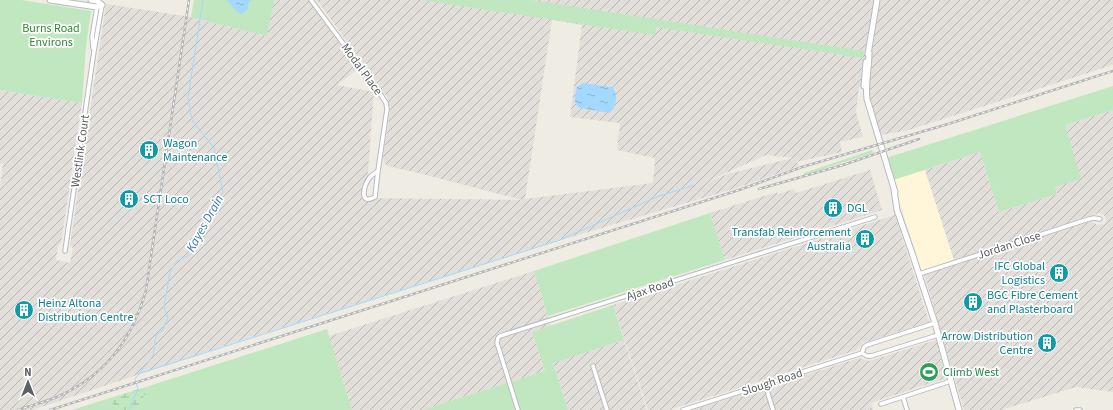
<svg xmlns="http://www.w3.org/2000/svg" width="1113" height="410" font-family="'Source Sans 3',sans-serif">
<defs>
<pattern id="industrial-furrows" width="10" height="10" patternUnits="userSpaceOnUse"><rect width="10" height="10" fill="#e2dfdb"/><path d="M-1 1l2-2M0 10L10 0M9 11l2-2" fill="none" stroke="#bab8b5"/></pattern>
<pattern id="wetland-marsh" width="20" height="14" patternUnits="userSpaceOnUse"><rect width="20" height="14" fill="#c0e7bf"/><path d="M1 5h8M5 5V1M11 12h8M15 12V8" fill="none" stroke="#9fbf9f"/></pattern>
<pattern id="water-ripples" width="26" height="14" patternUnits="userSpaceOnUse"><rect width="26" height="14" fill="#a3d9ff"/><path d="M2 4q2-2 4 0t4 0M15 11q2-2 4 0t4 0" fill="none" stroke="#88b3d2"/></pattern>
</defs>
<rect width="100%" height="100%" fill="#eeece3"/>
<path fill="#fff5d8" d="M 925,170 L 954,260 L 921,271 L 893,180 Z"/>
<path fill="url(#industrial-furrows)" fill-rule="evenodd" d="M 273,0 L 308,0 L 358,69 L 337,85 L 374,92 L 366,198 L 523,200 L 418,173 L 387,166 L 384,162 L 383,157 L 390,112 L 389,105 L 387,97 L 317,0 L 1113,0 L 1113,65 L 909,130 L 876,136 L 863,88 L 859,87 L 856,112 L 863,137 L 840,142 L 842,152 L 797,162 L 799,166 L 740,187 L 541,246 L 233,343 L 32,410 L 0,410 L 0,188 L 3,163 L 0,164 L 0,90 L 82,103 L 61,243 L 58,246 L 56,260 L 70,263 L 73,248 L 70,245 L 106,4 L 191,17 L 267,36 ZM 552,20 L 582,25 L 570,117 L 620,123 L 617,150 L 655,158 L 653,183 L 525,199 ZM 766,155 L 793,158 L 731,173 L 708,181 Z
M 1113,110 L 1113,392 L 1076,387 L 1001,410 L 964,410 L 924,274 L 1091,221 L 1098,225 L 1103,224 L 1105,223 L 1106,219 L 1104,215 L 1099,213 L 954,260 L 925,170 L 980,152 L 999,212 L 1057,194 L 1055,187 L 1065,125 Z
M 870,170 L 882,210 L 725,260 L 710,213 L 777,192 L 778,194 L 794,189 L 796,193 Z
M 895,215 L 929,322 L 863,343 L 857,350 L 669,410 L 648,410 L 613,305 Z
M 534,271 L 551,326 L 532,332 L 545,371 L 422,410 L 352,410 L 329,336 Z
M 624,340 L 647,410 L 568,410 L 553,362 Z
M 936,340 L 946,378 L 871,403 L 873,410 L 693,410 L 859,358 L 869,361 Z"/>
<path fill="#c0e7bf" d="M 0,0 L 21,0 L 91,11 L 86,46 L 82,103 L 0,90 Z
M 194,0 L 274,0 L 267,36 L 191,17 Z
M 421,0 L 531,0 L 864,51 L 863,58 L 656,27 L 655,35 Z
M 1113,86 L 1113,110 L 1065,125 L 1081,179 L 1055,187 L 1057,194 L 999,212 L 980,152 L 893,180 L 886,158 Z
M 872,150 L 873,153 L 804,175 L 804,173 Z
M 710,213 L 725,260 L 548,316 L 534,271 Z
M 613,305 L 624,340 L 553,363 L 568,410 L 422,410 L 545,371 L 532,332 Z
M 327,329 L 352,410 L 137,410 L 149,386 Z
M 107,399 L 119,410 L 72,410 Z"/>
<path fill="url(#wetland-marsh)" d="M 149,386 L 137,410 L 119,410 L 107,399 Z"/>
<path fill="url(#water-ripples)" d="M 226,0 L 252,0 L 249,2 L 248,9 L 242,14 C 235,13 232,4 226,0 Z
M 583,83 L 612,87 C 619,93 617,108 609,113 L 580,108 C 572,103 575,95 577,87 Z"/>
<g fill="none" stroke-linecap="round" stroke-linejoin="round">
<path stroke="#a3d9ff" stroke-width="1" d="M 138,374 L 560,240 L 659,196 L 695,185
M 129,410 L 138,389 L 135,379 L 153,356 L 156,335 L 162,331 L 168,318 L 164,307 L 170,272 L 177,261 L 191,254 L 223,192 L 214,148 L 192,120 L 188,98 L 203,0"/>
<defs>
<path id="street" d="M 311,0 L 379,92 L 386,103 L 387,109 L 378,171 L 375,197 C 358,206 364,185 370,177 C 372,175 375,173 378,171
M 93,48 L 92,37 L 97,7
M 65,251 L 94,51 L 102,5
M 919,274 L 1089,219 L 1094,218 L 1100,219
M 862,353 L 864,347 L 867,345 L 935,323
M 593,366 L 607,410
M 765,384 L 773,410
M 903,397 L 907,410
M 881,404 L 951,381
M 518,410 L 497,343 L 498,338 L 500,336 L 875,217
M 683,410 L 862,353 L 867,356 L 871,356 L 938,335
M 1076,410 L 1080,410"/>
<path id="secondary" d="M 50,0 L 97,7 L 102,5
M 91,0 L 97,1 L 102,5
M 869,53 C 869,68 865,84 867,99 L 895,192
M 868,54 L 877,0
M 864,86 L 866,62
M 894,190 L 897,210 L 912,253 L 935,323 L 959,410"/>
</defs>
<use href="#street" stroke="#b8bbc0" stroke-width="5.5"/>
<use href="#secondary" stroke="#b7bac0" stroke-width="7"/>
<use href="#street" stroke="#fff" stroke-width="3.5"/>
<use href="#secondary" stroke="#fff" stroke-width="5"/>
<defs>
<path id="rail" d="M 759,189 L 843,165 L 919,139
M 18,410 C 32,405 46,402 59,396 C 106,375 133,338 146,290 L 189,0
M 50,410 L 739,190 L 802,167 L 948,124 L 1113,71"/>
</defs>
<use href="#rail" stroke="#b4b5b5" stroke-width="2.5"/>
<use href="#rail" stroke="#fff" stroke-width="1" stroke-dasharray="3" stroke-linecap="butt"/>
</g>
<defs>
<symbol id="building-disc" viewBox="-11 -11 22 22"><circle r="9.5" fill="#0f9aa8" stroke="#fff"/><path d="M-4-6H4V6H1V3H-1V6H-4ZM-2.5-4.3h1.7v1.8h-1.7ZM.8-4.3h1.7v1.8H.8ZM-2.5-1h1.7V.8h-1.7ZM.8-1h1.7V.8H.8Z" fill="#fff"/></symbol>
<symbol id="stadium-disc" viewBox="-11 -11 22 22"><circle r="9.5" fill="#2e9e5b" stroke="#fff"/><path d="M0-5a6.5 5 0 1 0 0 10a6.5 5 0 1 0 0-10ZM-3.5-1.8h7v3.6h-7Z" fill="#fff"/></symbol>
</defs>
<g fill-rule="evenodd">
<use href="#building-disc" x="138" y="139" width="22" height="22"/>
<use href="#building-disc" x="118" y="188" width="22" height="22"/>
<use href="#building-disc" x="822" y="197" width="22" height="22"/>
<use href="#building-disc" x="854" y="228" width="22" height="22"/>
<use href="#building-disc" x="1048" y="262" width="22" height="22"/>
<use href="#building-disc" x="962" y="291" width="22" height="22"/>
<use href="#building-disc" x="13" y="299" width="22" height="22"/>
<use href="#building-disc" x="1036" y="332" width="22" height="22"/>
<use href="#stadium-disc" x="918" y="361" width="22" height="22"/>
</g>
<g text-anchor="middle" stroke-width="3.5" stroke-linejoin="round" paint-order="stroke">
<g font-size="12" fill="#328534" stroke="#fff">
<text x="51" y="32">Burns Road<tspan x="51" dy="14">Environs</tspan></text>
</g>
<g font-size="12" fill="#5b6064" stroke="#fff">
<text transform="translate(362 69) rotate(54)" y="4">Modal Place</text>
<text transform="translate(80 151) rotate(-82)" y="4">Westlink Court</text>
<text transform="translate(1009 245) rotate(-18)" y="4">Jordan Close</text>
<text transform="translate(650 289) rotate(-18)" y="4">Ajax Road</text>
<text transform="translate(772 382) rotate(-18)" y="4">Slough Road</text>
</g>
<g font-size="12" fill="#0d838f" stroke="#fff" text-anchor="start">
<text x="163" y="147">Wagon<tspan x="163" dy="14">Maintenance</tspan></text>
<text x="143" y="203">SCT Loco</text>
<text x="847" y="212">DGL</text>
<text x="851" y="236" text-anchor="end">Transfab Reinforcement<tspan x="851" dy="14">Australia</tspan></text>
<text x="1045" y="270" text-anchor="end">IFC Global<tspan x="1045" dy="14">Logistics</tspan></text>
<text x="987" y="299">BGC Fibre Cement<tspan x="987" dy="14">and Plasterboard</tspan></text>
<text x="38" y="307">Heinz Altona<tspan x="38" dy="14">Distribution Centre</tspan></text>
<text x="1033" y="340" text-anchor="end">Arrow Distribution<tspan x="1033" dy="14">Centre</tspan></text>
</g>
<g font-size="12" fill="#27864d" stroke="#fff" text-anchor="start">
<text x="943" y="376">Climb West</text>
</g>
<g font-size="13" font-style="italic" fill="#3d79b4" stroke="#fff">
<text transform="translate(204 223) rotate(-61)" y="5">Kayes Drain</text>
</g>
</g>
<g transform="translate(28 382)" stroke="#ffffff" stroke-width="3" paint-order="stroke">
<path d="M0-3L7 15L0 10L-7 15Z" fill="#5b6064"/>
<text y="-6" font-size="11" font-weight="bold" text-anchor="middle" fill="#5b6064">N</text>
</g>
</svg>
